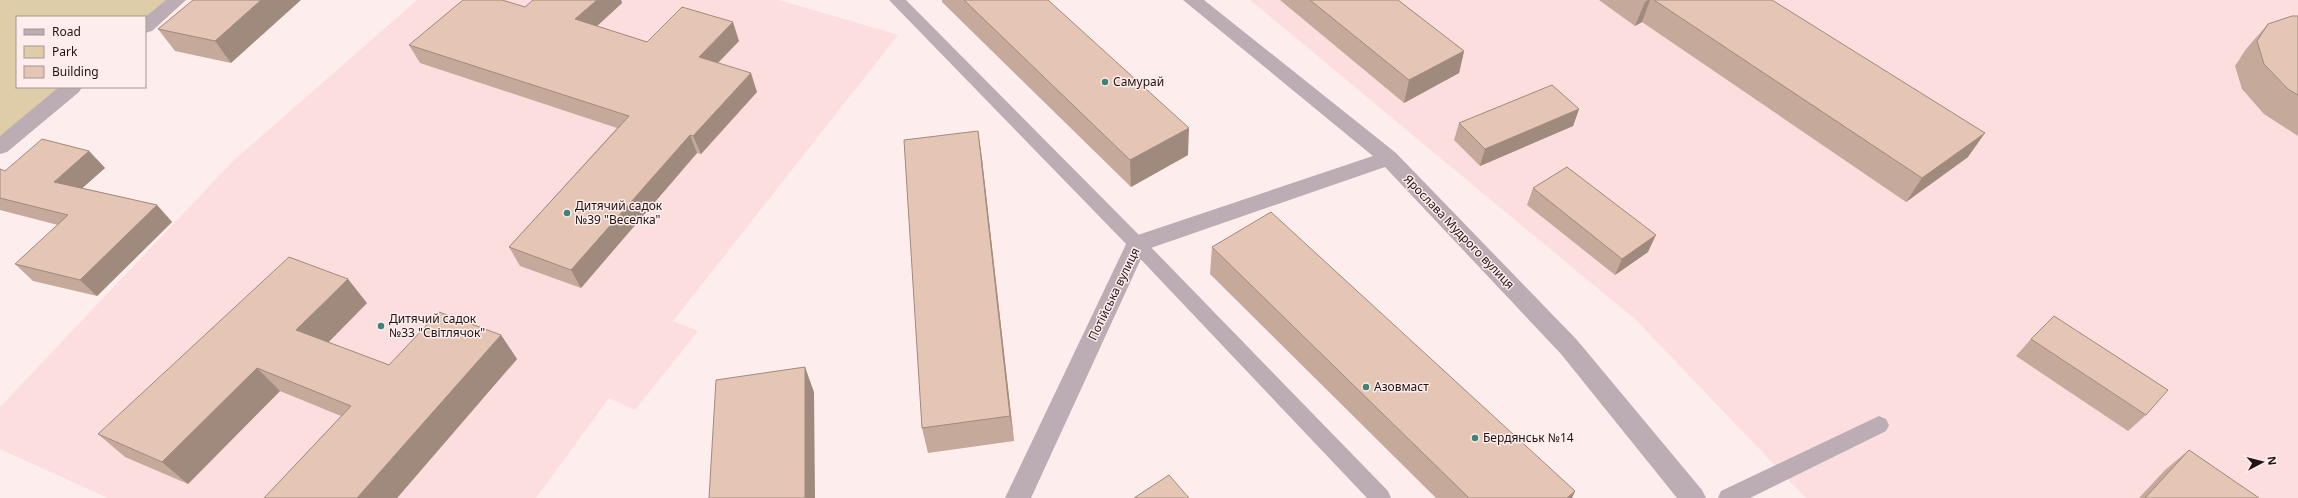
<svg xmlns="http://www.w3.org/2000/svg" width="2298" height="498" font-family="'Noto Sans',sans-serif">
<rect width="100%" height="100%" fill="#fdeded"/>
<path fill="#fbdedd" d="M 417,0 L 779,0 L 898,35 L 673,321 L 698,331 L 635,410 L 609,398 L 536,498 L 108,498 L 0,449 L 0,407 L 233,161 Z
M 1250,0 L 2298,0 L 2298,498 L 1806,498 L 1637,321 Z"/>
<path fill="#dfcca9" d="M 0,0 L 167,0 L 145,17 L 17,17 L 17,87 L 61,87 L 0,138 Z"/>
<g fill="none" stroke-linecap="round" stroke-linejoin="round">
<path fill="#bcacb3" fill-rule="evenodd" d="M 889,0 L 906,0 L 1143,239 L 1388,491 L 1391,498 L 1367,498 L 1131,249 Z
M 1879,416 L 1886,419 L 1889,425 L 1886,431 L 1750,498 L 1718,498 L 1721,491 Z"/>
<path fill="#bcacb3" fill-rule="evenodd" d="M 166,0 L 186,0 L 152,31 L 145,33 L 145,17 Z
M 1183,0 L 1204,0 L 1396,153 L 1577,340 L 1702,490 L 1706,498 L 1677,498 L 1561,354 L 1385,167 L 1145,250 L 1031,498 L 1005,498 L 1129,238 L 1373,156 Z
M 59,87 L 82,87 L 79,92 L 7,152 L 0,154 L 0,136 Z"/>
</g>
<path fill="#c5a99a" d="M 193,0 L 231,63 L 175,51 L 158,29 Z
M 533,0 L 621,0 L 622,3 L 597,26 L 647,42 L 739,41 L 718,63 L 757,92 L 701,154 L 697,153 L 581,288 L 520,266 L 509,247 L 617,128 L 420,63 L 409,45 L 525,7 Z
M 942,0 L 1048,0 L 1188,155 L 1131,187 L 942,2 Z
M 1280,0 L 1398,0 L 1464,51 L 1459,73 L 1404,103 Z
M 1599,0 L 1772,0 L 1968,157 L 1906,202 L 1642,22 L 1635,26 Z
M 2298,16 L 2298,136 L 2264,114 L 2242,89 L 2235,66 L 2246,49 L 2268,24 Z
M 1579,109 L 1573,126 L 1480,166 L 1454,140 L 1459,123 Z
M 978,131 L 982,159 L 1014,441 L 928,453 L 922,428 Z
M 89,151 L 105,168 L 82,188 L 157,205 L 172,222 L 97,296 L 33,281 L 15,264 L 58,225 L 0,210 L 0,169 L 5,171 Z
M 1533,188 L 1648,252 L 1615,275 L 1527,205 Z
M 1212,247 L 1575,491 L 1572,498 L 1436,498 L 1210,274 Z
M 367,303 L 328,342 L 389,365 L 501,335 L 517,359 L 397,498 L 264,498 L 341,416 L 280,391 L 188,484 L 125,457 L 98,434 Z
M 2031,339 L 2146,415 L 2128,431 L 2016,356 Z
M 2189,450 L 2259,498 L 2139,498 L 2165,470 Z"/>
<path fill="#a08a7d" d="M 261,0 L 301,0 L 231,63 L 215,41 Z
M 597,0 L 621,0 L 622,3 L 584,38 L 575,19 Z
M 1648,0 L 1650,0 L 1642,22 L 1635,26 L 1645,2 Z
M 733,22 L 739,41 L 706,75 L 699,57 Z
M 1464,51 L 1459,73 L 1404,103 L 1409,80 Z
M 751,73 L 757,92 L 701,154 L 693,136 Z
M 1579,109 L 1573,126 L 1480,166 L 1485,149 Z
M 1189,128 L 1188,155 L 1131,187 L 1130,160 Z
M 978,131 L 982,159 L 1014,441 L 1010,416 Z
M 1985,133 L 1968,157 L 1906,202 L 1922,178 Z
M 690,135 L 697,153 L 581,288 L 571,270 Z
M 89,151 L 105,168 L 70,199 L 54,182 Z
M 157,205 L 172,222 L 97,296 L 80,280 Z
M 1656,235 L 1648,252 L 1615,275 L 1622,259 Z
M 348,279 L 367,303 L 317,354 L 296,330 Z
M 501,335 L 517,359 L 397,498 L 357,498 Z
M 805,367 L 814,392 L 815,498 L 805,498 Z
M 257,368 L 280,391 L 188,484 L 162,462 Z
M 1575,491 L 1572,498 L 1567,498 Z"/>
<path fill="#e5c5b3" stroke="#a08a7d" d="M 193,0 L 261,0 L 215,41 L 158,29 Z
M 463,0 L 502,0 L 525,7 L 533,0 L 597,0 L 575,19 L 647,42 L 682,7 L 733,22 L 699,57 L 751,73 L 693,136 L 690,135 L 571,270 L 509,247 L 629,116 L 409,45 Z
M 964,0 L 1048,0 L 1189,128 L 1130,160 Z
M 1310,0 L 1398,0 L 1464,51 L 1409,80 Z
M 1654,0 L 1772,0 L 1985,133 L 1922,178 Z
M 2292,16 L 2298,16 L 2298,95 L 2288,89 L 2264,64 L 2257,41 L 2268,24 Z
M 1552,85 L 1579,109 L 1485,149 L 1459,123 Z
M 978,131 L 1010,416 L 922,428 L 904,140 Z
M 42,139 L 89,151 L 54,182 L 157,205 L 80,280 L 15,264 L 68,215 L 0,198 L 0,169 L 5,171 Z
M 1567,167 L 1656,235 L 1622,259 L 1533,188 Z
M 1271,212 L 1575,491 L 1567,498 L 1469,498 L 1212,247 Z
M 289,257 L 348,279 L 296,330 L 389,365 L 439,312 L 501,335 L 357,498 L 264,498 L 351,406 L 257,368 L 162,462 L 98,434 Z
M 2054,316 L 2168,390 L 2146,415 L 2031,339 Z
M 805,367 L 805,498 L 709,498 L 716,380 Z
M 2189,450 L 2259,498 L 2145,498 Z
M 1169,475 L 1189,498 L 1134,498 Z"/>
<g fill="#3f8377" stroke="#fdeded" stroke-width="1.5">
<circle cx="1105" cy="82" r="4"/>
<circle cx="567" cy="213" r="4"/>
<circle cx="381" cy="326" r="4"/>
<circle cx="1366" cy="387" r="4"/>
<circle cx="1475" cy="438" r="4"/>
</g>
<g text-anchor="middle" stroke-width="3" stroke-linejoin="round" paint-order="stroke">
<g font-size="12" fill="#221414" stroke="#fdeded" text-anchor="start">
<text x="1113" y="86">Самурай</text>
<text x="575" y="210">Дитячий садок<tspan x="575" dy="14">№39 "Веселка"</tspan></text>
<text x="389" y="323">Дитячий садок<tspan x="389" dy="14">№33 "Світлячок"</tspan></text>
<text x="1374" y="391">Азовмаст</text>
<text x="1483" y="442">Бердянськ №14</text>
</g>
<g font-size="12" fill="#221414" stroke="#fdeded">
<text transform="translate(1459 232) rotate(46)" y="4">Ярослава Мудрого вулиця</text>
<text transform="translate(1114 294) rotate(-64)" y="4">Потійська вулиця</text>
</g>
</g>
<rect x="16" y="16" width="130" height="72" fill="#fdeded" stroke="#a59696"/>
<rect x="24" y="29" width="20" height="6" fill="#bcacb3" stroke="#a59696"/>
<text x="52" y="36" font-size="12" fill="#221414">Road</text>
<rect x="24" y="46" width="20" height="12" fill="#dfcca9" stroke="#a59696"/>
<text x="52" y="56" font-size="12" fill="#221414">Park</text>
<rect x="24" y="66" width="20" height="12" fill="#e5c5b3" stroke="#a59696"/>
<text x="52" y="76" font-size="12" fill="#221414">Building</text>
<g transform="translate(2262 462) rotate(83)" stroke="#fdeded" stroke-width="3" paint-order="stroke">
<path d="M0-3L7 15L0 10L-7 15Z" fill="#221414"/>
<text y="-6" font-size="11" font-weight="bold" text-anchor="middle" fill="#221414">N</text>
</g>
</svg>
